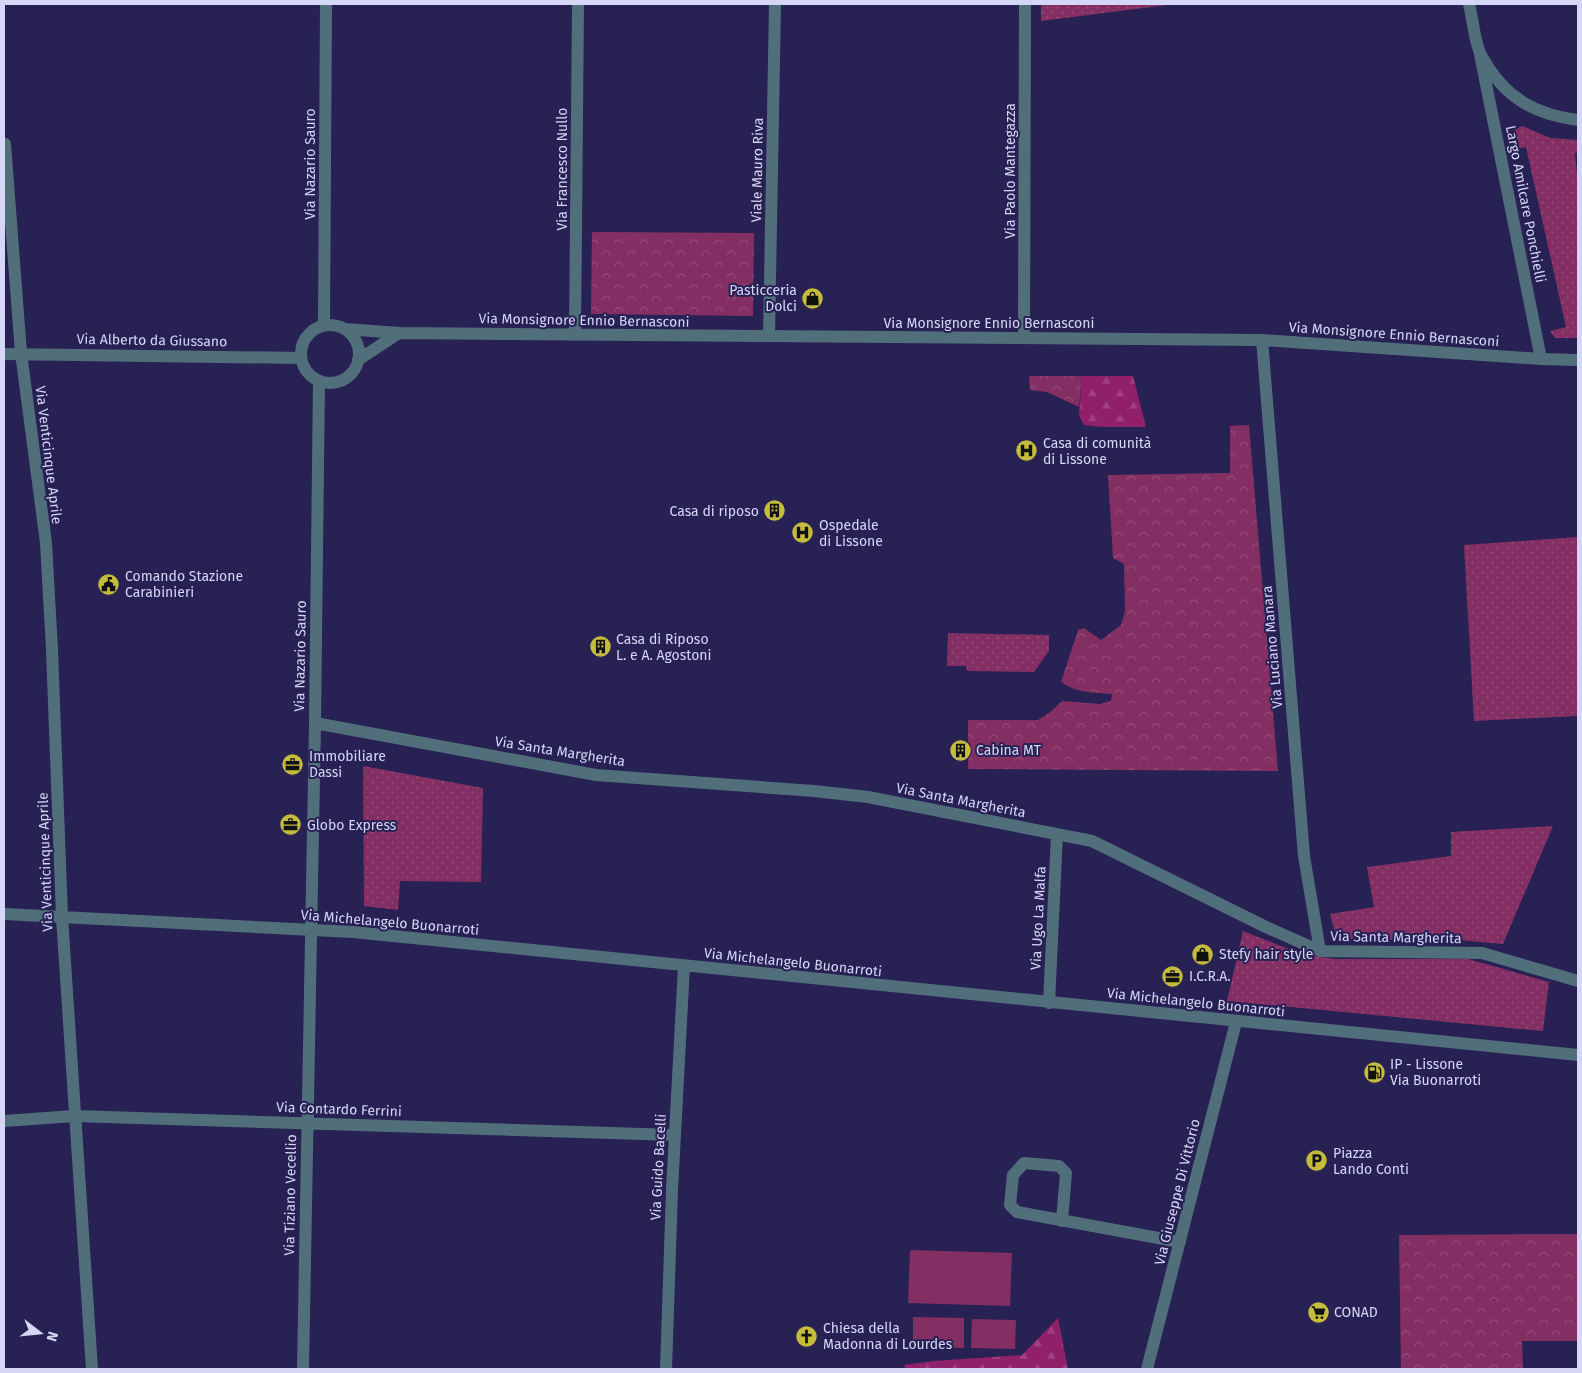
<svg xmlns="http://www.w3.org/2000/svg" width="1582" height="1373" font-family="'Fira Sans',sans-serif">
<defs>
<pattern id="grass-dots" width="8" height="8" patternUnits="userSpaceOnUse" patternTransform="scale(1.25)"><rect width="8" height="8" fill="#832f63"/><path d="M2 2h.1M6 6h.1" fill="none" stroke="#944c7a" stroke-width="1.8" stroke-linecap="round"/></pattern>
<pattern id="forest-firs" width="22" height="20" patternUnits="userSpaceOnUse" patternTransform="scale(1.25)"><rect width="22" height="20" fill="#91206a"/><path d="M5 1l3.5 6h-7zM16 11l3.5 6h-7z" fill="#a04080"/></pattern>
<pattern id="park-crowns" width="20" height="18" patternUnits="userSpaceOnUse" patternTransform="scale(1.25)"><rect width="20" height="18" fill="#832f63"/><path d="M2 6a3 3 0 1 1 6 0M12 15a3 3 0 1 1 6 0" fill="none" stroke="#944c7a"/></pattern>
</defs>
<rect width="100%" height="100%" fill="#282153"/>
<path fill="url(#grass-dots)" d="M 1041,4 L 1175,4 L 1041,21 Z
M 1522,126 L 1550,138 L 1578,140 L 1578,152 L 1575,153 L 1578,185 L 1578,338 L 1555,338 L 1550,331 L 1566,327 L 1526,147 L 1516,149 L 1513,131 Z
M 1578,537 L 1578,716 L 1474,721 L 1464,545 Z
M 948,633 L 1049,635 L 1049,651 L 1034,672 L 967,671 L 966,666 L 947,666 Z
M 363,766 L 483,788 L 481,882 L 400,881 L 398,910 L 364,906 Z
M 1553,826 L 1503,944 L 1446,939 L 1356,940 L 1336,936 L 1330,914 L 1374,907 L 1367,867 L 1451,856 L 1451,832 Z
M 1243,931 L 1301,954 L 1335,959 L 1468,959 L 1549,982 L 1543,1031 L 1227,1001 Z"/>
<path fill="url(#forest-firs)" d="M 1082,376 L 1133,376 L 1146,427 L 1101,427 L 1084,425 L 1079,416 Z
M 1058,1318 L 1068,1369 L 906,1369 L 904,1365 L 934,1361 L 1022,1355 Z"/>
<path fill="url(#park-crowns)" d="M 592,232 L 754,233 L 753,316 L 591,314 Z
M 1029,376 L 1082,376 L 1079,407 L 1047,392 L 1030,390 Z
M 1249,425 L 1278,771 L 968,769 L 968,720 L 1038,720 L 1049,713 L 1062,701 L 1100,704 L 1111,701 L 1112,694 C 1092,692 1080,694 1061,682 L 1078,630 L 1084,628 L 1101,640 L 1121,625 L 1125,611 L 1124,564 L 1113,558 L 1108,475 L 1230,473 L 1230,426 Z
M 1578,1234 L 1578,1341 L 1522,1341 L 1523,1369 L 1401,1369 L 1399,1235 Z"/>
<path fill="#832f63" d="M 910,1250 L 1012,1253 L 1010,1306 L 908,1303 Z
M 913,1317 L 964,1318 L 964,1348 L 913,1347 Z
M 972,1319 L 1016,1320 L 1015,1349 L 971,1348 Z"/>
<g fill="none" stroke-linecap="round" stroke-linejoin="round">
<path stroke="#516f7b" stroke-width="12" d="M 1469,4 C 1473,20 1474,38 1480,53 C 1482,58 1486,62 1488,67 C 1510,101 1539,115 1578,120
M 1480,54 L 1541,359
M 5,144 L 21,353 L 46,543 L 52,649 L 62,917 L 92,1369
M 324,325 L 326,4
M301 354a29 29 0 1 1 58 0a29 29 0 1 1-58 0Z
M 345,329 L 399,333 L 1262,340 L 1541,359 L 1578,360
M 575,335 L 578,4
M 769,336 L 775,4
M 1024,338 L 1025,4
M 1262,340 L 1304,856 L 1320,951
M 4,354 L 301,358
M 358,360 L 399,333
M 315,723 L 596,775 L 814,791 L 868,797 L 1092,841 L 1266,927 L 1320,951 L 1482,953 L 1578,981
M 4,914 L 353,932 L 1578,1055
M 1049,1003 L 1057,834
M 4,1121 L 74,1116 L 674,1135
M 1062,1221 L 1066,1173 L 1059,1166 L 1024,1163 L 1013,1175 L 1010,1205 L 1017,1212 L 1180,1242
M 303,1369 L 315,723 L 319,381
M 666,1369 L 672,1190 L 684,966
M 1147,1369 L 1236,1022"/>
</g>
<defs>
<symbol id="shop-disc" viewBox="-11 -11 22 22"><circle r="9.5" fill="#c4bc3d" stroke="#282153"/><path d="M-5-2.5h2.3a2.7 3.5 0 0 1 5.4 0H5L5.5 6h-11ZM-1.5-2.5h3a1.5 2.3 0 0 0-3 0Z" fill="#111"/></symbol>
<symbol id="hospital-disc" viewBox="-11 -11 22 22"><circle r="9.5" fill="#c4bc3d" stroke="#282153"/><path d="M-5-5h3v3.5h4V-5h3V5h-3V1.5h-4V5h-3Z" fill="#111"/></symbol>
<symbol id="building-disc" viewBox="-11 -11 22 22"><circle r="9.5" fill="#c4bc3d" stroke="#282153"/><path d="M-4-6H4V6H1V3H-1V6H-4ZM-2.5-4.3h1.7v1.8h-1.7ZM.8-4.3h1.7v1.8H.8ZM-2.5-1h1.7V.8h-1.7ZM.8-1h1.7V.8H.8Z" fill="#111"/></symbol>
<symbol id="civic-disc" viewBox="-11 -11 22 22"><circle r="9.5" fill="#c4bc3d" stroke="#282153"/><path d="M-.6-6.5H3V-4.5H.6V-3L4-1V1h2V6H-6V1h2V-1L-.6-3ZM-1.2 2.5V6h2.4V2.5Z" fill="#111"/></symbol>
<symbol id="office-disc" viewBox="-11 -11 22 22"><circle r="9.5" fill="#c4bc3d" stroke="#282153"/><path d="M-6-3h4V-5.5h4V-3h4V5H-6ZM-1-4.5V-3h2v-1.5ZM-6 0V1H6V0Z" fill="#111"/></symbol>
<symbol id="fuel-disc" viewBox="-11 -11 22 22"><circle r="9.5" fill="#c4bc3d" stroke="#282153"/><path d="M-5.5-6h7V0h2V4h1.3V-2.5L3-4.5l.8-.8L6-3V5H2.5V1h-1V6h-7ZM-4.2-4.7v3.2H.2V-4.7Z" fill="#111"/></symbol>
<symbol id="parking-disc" viewBox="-11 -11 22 22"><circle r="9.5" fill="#c4bc3d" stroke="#282153"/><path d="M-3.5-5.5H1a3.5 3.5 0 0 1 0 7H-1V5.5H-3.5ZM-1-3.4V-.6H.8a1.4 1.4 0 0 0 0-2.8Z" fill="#111"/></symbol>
<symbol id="supermarket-disc" viewBox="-11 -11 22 22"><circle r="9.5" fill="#c4bc3d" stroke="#282153"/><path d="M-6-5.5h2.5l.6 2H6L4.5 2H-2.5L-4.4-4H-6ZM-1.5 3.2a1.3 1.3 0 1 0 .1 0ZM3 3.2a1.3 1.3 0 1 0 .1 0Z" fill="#111"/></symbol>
<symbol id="church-disc" viewBox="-11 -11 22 22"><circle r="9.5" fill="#c4bc3d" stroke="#282153"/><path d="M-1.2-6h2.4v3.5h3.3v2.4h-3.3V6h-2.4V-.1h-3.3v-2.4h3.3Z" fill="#111"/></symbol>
</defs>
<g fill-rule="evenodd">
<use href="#shop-disc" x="800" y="286" width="25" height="25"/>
<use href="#hospital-disc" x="1014" y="438" width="25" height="25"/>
<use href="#building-disc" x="762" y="498" width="25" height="25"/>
<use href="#hospital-disc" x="790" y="520" width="25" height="25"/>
<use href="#civic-disc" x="96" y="572" width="25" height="25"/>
<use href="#building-disc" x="588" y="634" width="25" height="25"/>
<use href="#building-disc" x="948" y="738" width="25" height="25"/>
<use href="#office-disc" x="280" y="752" width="25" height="25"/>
<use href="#office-disc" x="278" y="812" width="25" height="25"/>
<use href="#shop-disc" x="1190" y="942" width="25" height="25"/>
<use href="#office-disc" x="1160" y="964" width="25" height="25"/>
<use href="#fuel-disc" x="1362" y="1060" width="25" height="25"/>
<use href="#parking-disc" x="1304" y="1148" width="25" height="25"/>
<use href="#supermarket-disc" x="1306" y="1300" width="25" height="25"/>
<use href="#church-disc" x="794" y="1324" width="25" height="25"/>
</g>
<g text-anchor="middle" stroke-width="4" stroke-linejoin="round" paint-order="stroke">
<g font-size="14" fill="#d6d6f7" stroke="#282153">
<text transform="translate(310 164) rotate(-90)" y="5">Via Nazario Sauro</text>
<text transform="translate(562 169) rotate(-90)" y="5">Via Francesco Nullo</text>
<text transform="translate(757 170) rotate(-89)" y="5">Viale Mauro Riva</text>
<text transform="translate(1010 171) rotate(-90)" y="5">Via Paolo Mantegazza</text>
<text transform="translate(1526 204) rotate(79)" y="5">Largo Amilcare Ponchielli</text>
<text transform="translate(584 320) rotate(1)" y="5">Via Monsignore Ennio Bernasconi</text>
<text x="989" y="328">Via Monsignore Ennio Bernasconi</text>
<text transform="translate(1394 334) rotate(4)" y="5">Via Monsignore Ennio Bernasconi</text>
<text transform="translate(152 340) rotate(1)" y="5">Via Alberto da Giussano</text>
<text transform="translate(49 455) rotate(83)" y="5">Via Venticinque Aprile</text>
<text transform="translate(1272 647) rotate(-95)" y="5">Via Luciano Manara</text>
<text transform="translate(300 656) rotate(-89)" y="5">Via Nazario Sauro</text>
<text transform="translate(560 751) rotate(9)" y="5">Via Santa Margherita</text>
<text transform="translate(961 800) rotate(11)" y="5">Via Santa Margherita</text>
<text transform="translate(45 862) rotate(-92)" y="5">Via Venticinque Aprile</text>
<text transform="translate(1038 918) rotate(-87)" y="5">Via Ugo La Malfa</text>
<text transform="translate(390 922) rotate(5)" y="5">Via Michelangelo Buonarroti</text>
<text transform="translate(1396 937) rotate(1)" y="5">Via Santa Margherita</text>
<text transform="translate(793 962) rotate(6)" y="5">Via Michelangelo Buonarroti</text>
<text transform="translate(1196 1002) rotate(6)" y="5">Via Michelangelo Buonarroti</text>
<text transform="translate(339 1109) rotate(2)" y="5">Via Contardo Ferrini</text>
<text transform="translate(658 1167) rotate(-87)" y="5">Via Guido Bacelli</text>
<text transform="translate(1177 1192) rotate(-76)" y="5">Via Giuseppe Di Vittorio</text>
<text transform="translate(290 1195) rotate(-89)" y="5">Via Tiziano Vecellio</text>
</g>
<g font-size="14" fill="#d6d6f7" stroke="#282153" text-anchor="start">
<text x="797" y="295" text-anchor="end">Pasticceria<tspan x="797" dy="16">Dolci</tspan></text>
<text x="1043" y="448">Casa di comunità<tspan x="1043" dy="16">di Lissone</tspan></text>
<text x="759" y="516" text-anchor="end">Casa di riposo</text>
<text x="819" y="530">Ospedale<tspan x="819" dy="16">di Lissone</tspan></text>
<text x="125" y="581">Comando Stazione<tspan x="125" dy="16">Carabinieri</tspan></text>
<text x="616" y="644">Casa di Riposo<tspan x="616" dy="16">L. e A. Agostoni</tspan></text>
<text x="976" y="755">Cabina MT</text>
<text x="309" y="761">Immobiliare<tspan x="309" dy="16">Dassi</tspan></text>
<text x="307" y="830">Globo Express</text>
<text x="1219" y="959">Stefy hair style</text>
<text x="1189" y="981">I.C.R.A.</text>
<text x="1390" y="1069">IP - Lissone<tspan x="1390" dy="16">Via Buonarroti</tspan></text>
<text x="1333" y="1158">Piazza<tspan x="1333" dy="16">Lando Conti</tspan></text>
<text x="1334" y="1317">CONAD</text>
<text x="823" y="1333">Chiesa della<tspan x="823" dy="16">Madonna di Lourdes</tspan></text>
</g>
</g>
<rect width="1582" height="1373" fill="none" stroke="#d6d6f7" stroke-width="10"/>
<g transform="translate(40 1333) rotate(106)" stroke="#282153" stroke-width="4" paint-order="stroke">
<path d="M0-4L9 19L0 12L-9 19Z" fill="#d6d6f7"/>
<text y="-8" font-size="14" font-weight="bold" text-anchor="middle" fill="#d6d6f7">N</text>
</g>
</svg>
